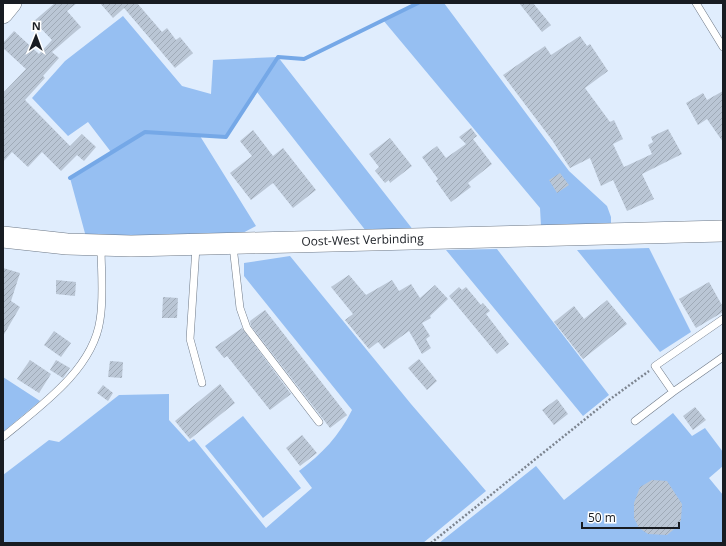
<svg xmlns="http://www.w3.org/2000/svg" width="726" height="546" font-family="'Open Sans',sans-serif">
<defs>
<pattern id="building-hatch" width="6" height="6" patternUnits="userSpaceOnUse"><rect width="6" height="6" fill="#bac6d5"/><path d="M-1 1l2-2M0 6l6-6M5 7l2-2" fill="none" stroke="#9faab7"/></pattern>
</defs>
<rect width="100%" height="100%" fill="#e0edfd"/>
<path fill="#96bff2" d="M 418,3 L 444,3 L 569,171 L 607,206 L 611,217 L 611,226 L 541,226 L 540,208 L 383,20 Z
M 123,16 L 182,86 L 211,94 L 213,60 L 278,57 L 414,231 L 366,231 L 257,92 L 226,137 L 200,136 L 256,226 L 237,236 L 86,237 L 70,178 L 111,152 L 88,122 L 68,136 L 32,98 L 65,61 Z
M 649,248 L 691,332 L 660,352 L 577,250 Z
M 497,249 L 609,395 L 583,416 L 446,250 Z
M 290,256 L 411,404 L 486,491 L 423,543 L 5,543 L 3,540 L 3,475 L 49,440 L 59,442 L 119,395 L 169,394 L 169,420 L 189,442 L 194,439 L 266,528 L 312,488 L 299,471 C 322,454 339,436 352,410 L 244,276 L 244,263 Z
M 3,377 L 40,401 L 3,432 Z
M 673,413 L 692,436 L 705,428 L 723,452 L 723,466 L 709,478 L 723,495 L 723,543 L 439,543 L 536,466 L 564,500 Z
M 243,416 L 301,488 L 263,518 L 205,446 Z"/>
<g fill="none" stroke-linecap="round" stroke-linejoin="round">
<path stroke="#75a8e7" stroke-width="4" d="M 70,178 L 145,132 L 226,137 L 278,57 L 304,59 L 418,3"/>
</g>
<path fill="url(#building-hatch)" d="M 55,3 L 77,3 L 67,11 L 81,27 L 52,52 L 59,58 L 43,76 L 45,78 L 25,100 L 70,146 L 82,134 L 96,147 L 84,161 L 77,155 L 61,171 L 42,152 L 28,167 L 12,152 L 3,162 L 3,93 L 26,69 L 3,48 L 3,43 L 14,31 L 39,54 L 52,40 L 34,21 Z
M 100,3 L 137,3 L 162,32 L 167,28 L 176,40 L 180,37 L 193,53 L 175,68 L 124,8 L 113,18 Z
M 519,3 L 533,3 L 551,25 L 542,32 Z
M 580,36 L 587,46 L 590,44 L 608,71 L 585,88 L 610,122 L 614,120 L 623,139 L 613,144 L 624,167 L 652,154 L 648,145 L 653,142 L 651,137 L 668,129 L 682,154 L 642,174 L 654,199 L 627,211 L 613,180 L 601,186 L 590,158 L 570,168 L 552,140 L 503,75 L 545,46 L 551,55 Z
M 723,91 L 723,142 L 707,119 L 698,125 L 686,103 L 703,93 L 707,100 Z
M 471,128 L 477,136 L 473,139 L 492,164 L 468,183 L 471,187 L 451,202 L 436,181 L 438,179 L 422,157 L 437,146 L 446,158 L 466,144 L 459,137 Z
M 253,130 L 273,156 L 283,148 L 316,190 L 293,208 L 273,183 L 251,200 L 230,173 L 252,156 L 240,141 Z
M 390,138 L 412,166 L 390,183 L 389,180 L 385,183 L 375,171 L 379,167 L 369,154 Z
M 560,173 L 569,185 L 557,193 L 549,180 Z
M 3,268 L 20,273 L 11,301 L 20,307 L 3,336 Z
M 349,275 L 366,295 L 392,280 L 399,291 L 411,284 L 420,298 L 435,285 L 448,299 L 430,316 L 431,318 L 422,323 L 430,336 L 426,339 L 431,348 L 422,354 L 409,331 L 384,349 L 378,342 L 369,349 L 345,320 L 353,314 L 331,287 Z
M 56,280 L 76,282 L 75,296 L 56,294 Z
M 709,282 L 723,307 L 723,312 L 696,328 L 679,299 Z
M 459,287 L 462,290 L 466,287 L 481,305 L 483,303 L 490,311 L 486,314 L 509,344 L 497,354 L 449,296 Z
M 163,297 L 178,298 L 177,318 L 162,318 Z
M 607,300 L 627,324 L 583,359 L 554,322 L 574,306 L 584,319 Z
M 265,310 L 347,415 L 330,428 L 251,326 L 250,321 Z
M 242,328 L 291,394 L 270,410 L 227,356 L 224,358 L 215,347 Z
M 54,331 L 71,343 L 61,357 L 44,345 Z
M 419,359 L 437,381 L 427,390 L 408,368 Z
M 30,360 L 51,374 L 39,393 L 17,379 Z
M 56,360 L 70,368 L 63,378 L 50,370 Z
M 110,361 L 123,362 L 122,378 L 108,377 Z
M 220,384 L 235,403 L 190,439 L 175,421 Z
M 103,385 L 113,393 L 108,401 L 97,393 Z
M 557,399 L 568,414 L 554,425 L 542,410 Z
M 695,407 L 706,420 L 693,430 L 683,416 Z
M 302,435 L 317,453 L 300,466 L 286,448 Z
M 652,480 L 667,481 L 682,504 L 681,520 L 678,526 L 667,535 L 648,534 L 639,528 L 634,518 L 634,503 L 640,487 Z"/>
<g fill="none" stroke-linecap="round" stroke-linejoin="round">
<defs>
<path id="service" d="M 696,3 L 723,47
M 233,246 L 240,308 L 247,328 L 319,422
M 196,247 L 190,339 L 202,383
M 673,392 L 723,357
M 635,421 L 673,392 L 655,366 L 723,319
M 3,437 C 39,407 93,370 100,320 C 104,297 101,269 101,246"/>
<path id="secondary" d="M 3,14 L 12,3"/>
<g id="primary">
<path id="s1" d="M 3,237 L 67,244 L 131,246 L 723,231"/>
</g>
</defs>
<use href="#service" stroke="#6e7987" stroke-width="8"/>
<use href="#secondary" stroke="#6e7987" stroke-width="20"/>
<use href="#primary" stroke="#6e7987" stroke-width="22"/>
<path stroke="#7d8590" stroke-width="2.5" stroke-dasharray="2 2" stroke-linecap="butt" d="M 431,543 L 609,400 L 649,371"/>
<use href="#service" stroke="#fff" stroke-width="7"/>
<use href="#secondary" stroke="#fff" stroke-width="19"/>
<use href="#primary" stroke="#fff" stroke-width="21"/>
</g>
<g text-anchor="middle" stroke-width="3" stroke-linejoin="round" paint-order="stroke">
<g font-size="12" fill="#181c22" stroke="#fff">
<text dy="4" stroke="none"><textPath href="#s1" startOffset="360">Oost-West Verbinding</textPath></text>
</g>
</g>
<rect width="726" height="546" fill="none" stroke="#181c22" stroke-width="8"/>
<g transform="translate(36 36) rotate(1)" stroke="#ffffff" stroke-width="3" paint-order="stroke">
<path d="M0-3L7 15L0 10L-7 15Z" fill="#181c22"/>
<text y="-6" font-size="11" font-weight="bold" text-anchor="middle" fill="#181c22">N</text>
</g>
<path d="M582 522v6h97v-6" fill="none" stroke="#181c22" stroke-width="2"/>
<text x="588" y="522" font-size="12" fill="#181c22" stroke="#ffffff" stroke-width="3" paint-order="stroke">50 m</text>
</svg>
